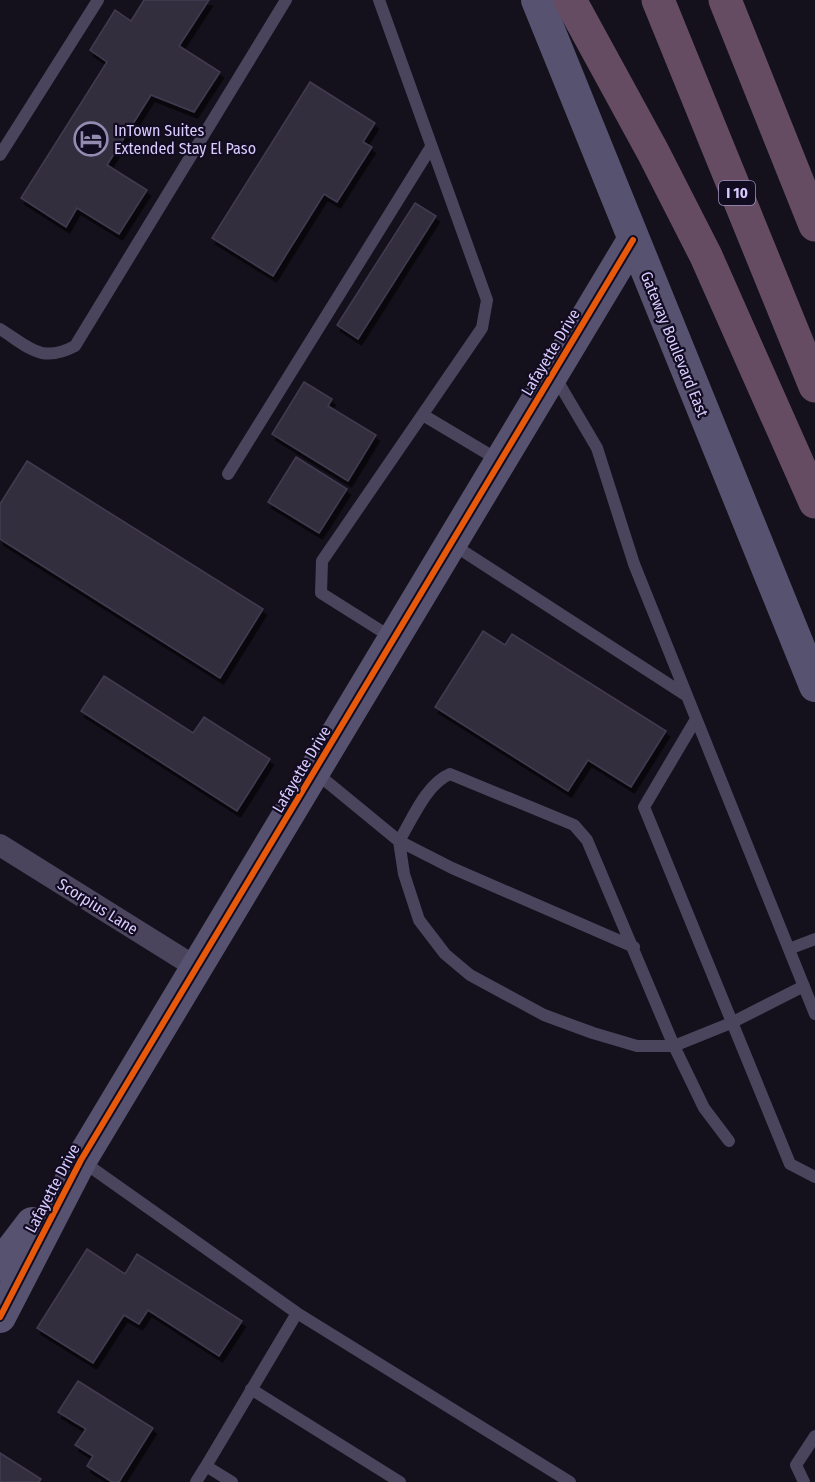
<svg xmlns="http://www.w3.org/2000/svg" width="815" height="1482" font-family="'Fira Sans Condensed',sans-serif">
<defs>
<filter id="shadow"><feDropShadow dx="3.5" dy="6" stdDeviation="0" flood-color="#0009"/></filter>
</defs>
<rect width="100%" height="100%" fill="#14111c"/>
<path fill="#332e3e" stroke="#423b50" stroke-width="1.5" filter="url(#shadow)" d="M 144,0 L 209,0 L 179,46 L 220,72 L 194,112 L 151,95 L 107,165 L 147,190 L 119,234 L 77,208 L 66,227 L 21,198 L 107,62 L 90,50 L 115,10 L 131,21 Z
M 310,82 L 375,123 L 363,142 L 372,147 L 337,202 L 324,194 L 273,276 L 212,238 Z
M 415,203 L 436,216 L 358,339 L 337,325 Z
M 304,382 L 332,399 L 328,406 L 376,435 L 348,481 L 272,434 Z
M 296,457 L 347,489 L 319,533 L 268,502 Z
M 27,461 L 263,609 L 220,678 L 0,539 L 0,504 Z
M 483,631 L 505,645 L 512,634 L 666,731 L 631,787 L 588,760 L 568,791 L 435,707 Z
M 104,676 L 193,733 L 204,717 L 270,759 L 237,811 L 81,711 Z
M 87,1249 L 125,1274 L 137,1254 L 242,1321 L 219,1356 L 148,1310 L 139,1324 L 124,1315 L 93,1363 L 37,1328 Z
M 78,1381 L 153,1428 L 119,1482 L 112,1482 L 87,1466 L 93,1456 L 75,1445 L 86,1429 L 58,1412 Z
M 0,1453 L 41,1479 L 39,1482 L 0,1482 Z"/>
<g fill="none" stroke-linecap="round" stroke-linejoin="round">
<path stroke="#4a455d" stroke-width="12" d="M 379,0 L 487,300 L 482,328 L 322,561 L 321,593 L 394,639
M 0,155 L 98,0
M 0,329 C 29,347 41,364 75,346 L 286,0
M 554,375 L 597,448 L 634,564 L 815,1014
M 423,415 L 500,461
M 228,474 L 431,147
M 452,544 L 687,696
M 696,719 L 644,807 L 790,1164 L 815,1177
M 315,772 L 399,841 C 412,820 426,784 450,774 L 574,825 L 587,840 L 674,1046 L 731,1023 L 804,986
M 399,841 L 404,874 L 419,920 L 445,954 L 470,975 L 544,1015 L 593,1033 L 637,1046 L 674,1046 L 704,1108 L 729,1141
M 399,841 L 452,868 L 634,947
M 789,949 L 815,939
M 82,1161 L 297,1313 L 570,1482
M 251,1389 L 400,1482
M 196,1482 L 206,1466
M 232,1482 L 206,1466 L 297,1313
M 804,1482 L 796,1465 L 815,1436"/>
<path stroke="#4a455d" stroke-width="22" d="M 0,845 L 197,968"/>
<path stroke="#575270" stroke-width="32" d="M 537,0 L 815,686
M 0,1265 L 32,1223
M 0,1317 L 81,1160 L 633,240"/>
<path stroke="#664c63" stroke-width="33" d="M 570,0 L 653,152 L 706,256 L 815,502
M 658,0 L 815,386
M 725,0 L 815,225"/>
<defs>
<path id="cycleway" d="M 0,1317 L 81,1160 L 633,240"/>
</defs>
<use href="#cycleway" stroke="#120c21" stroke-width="10"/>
<use href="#cycleway" stroke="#e8590c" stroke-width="6"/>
</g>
<defs>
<symbol id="hotel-ring" viewBox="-11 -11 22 22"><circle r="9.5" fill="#120c21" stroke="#938bb0" stroke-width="1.5"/><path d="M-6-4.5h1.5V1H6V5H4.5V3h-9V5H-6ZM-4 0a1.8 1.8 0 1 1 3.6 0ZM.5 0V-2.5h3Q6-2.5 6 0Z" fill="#938bb0"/></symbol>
</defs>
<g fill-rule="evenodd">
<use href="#hotel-ring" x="72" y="120" width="38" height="38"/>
</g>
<g text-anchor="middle" stroke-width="4.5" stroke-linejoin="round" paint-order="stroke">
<rect fill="#120c21" stroke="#9d92bc" stroke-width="1.5" x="719" y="181" width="36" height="24" rx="4.5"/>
<g font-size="15" font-weight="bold" fill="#d8ccff">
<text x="737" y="198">I 10</text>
</g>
<g font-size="16" fill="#d8ccff" stroke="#120c21" text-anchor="start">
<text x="114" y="136">InTown Suites<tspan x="114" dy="18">Extended Stay El Paso</tspan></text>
</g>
<g font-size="16" fill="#d8ccff" stroke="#120c21">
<text transform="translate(675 344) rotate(68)" y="6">Gateway Boulevard East</text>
<text transform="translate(550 352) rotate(-59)" y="6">Lafayette Drive</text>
<text transform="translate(301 769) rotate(-59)" y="6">Lafayette Drive</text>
<text transform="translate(98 906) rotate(32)" y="6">Scorpius Lane</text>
<text transform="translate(52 1188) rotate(-62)" y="6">Lafayette Drive</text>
</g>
</g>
</svg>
